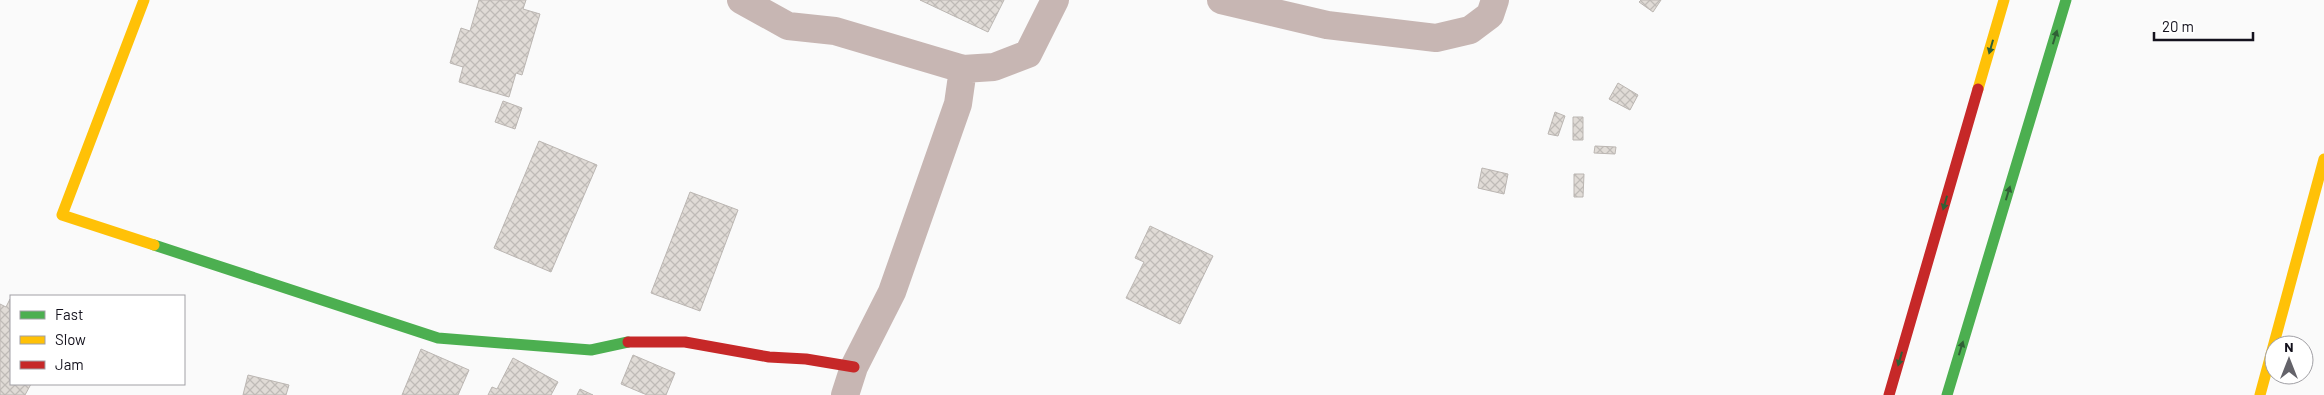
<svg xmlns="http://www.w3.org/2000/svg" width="2324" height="395" font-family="Barlow,sans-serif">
<defs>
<pattern id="building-cross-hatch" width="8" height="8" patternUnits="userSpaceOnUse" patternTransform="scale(1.25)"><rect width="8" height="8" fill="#e0dbd6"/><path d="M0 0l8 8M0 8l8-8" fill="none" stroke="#bfbbb7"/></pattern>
</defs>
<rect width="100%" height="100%" fill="#fafafa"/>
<path fill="url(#building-cross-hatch)" stroke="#bbb6b2" d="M 479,0 L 526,0 L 523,9 L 540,14 L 522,75 L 516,73 L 509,97 L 459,82 L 463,67 L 450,63 L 461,28 L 470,31 Z
M 920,0 L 1004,0 L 988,32 Z
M 1641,0 L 1661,0 L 1653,12 L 1639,2 Z
M 1618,83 L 1638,95 L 1630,110 L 1609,99 Z
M 503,101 L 522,108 L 515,129 L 495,122 Z
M 1555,112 L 1565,116 L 1558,136 L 1548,134 Z
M 1573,117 L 1583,117 L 1583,140 L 1573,140 Z
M 539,141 L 597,165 L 551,272 L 494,248 Z
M 1595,146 L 1616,147 L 1615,154 L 1594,153 Z
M 1482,168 L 1508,174 L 1504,194 L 1478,188 Z
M 1574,174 L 1584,174 L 1583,197 L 1574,197 Z
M 690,192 L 738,210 L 700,311 L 651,293 Z
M 1150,226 L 1213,256 L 1180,324 L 1126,298 L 1144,262 L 1135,258 Z
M 10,299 L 11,384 L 31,384 L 25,395 L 0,395 L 0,304 L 6,307 Z
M 421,349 L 469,370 L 458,395 L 402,395 Z
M 633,355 L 675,373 L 666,395 L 647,395 L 621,384 Z
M 513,358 L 558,382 L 551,395 L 488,395 L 492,387 L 497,389 Z
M 248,375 L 289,385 L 286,395 L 243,395 Z
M 580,389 L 593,395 L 577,395 Z"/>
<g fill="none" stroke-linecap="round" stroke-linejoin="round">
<path stroke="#c7b6b3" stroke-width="28" d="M 741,0 L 788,26 L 835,31 L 963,69
M 1221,0 L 1327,25 L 1436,38 L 1470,30 L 1490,15 L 1495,0
M 845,395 L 854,367 L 892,292 L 958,104 L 963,69 L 994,67 L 1028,54 L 1055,0"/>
<path stroke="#4caf50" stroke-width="11" d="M 154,245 L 438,338 L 591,350 L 628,342
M 1947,395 L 2066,0"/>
<path stroke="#ffc107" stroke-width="11" d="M 144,0 L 62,215 L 154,245
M 1978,89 L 2004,0
M 2260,395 L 2324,159"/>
<path stroke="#c62828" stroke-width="11" d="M 628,342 L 685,342 L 769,357 L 806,359 L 854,367
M 1889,395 L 1978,89"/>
</g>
<defs><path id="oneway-solid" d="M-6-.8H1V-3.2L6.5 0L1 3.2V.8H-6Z" transform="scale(1.25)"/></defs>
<g fill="#306036">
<use href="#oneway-solid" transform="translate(2055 37) rotate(-73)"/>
<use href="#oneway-solid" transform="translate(1991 47) rotate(106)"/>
<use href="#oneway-solid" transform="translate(2008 193) rotate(-73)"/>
<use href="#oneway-solid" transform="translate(1945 203) rotate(106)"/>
<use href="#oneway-solid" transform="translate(1961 348) rotate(-73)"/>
<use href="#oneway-solid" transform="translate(1900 359) rotate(106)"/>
</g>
<rect x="10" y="295" width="175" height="90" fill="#ffffff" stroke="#a1a0a5"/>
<rect x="20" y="311" width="25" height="8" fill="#4caf50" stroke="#a1a0a5"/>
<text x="55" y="320" font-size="15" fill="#14121d">Fast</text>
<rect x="20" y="336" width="25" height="8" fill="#ffc107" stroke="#a1a0a5"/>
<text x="55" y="345" font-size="15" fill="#14121d">Slow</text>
<rect x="20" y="361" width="25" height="8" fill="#c62828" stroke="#a1a0a5"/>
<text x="55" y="370" font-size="15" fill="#14121d">Jam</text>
<g transform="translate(2289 360)"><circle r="24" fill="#ffffff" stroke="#a1a0a5"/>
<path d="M0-4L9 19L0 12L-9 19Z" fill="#64636a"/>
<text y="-8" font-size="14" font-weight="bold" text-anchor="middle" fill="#14121d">N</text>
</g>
<path d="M2154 32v8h99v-8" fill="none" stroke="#14121d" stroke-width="2.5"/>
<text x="2162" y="32" font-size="15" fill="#14121d" stroke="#ffffff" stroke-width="4" paint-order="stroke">20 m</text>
</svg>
